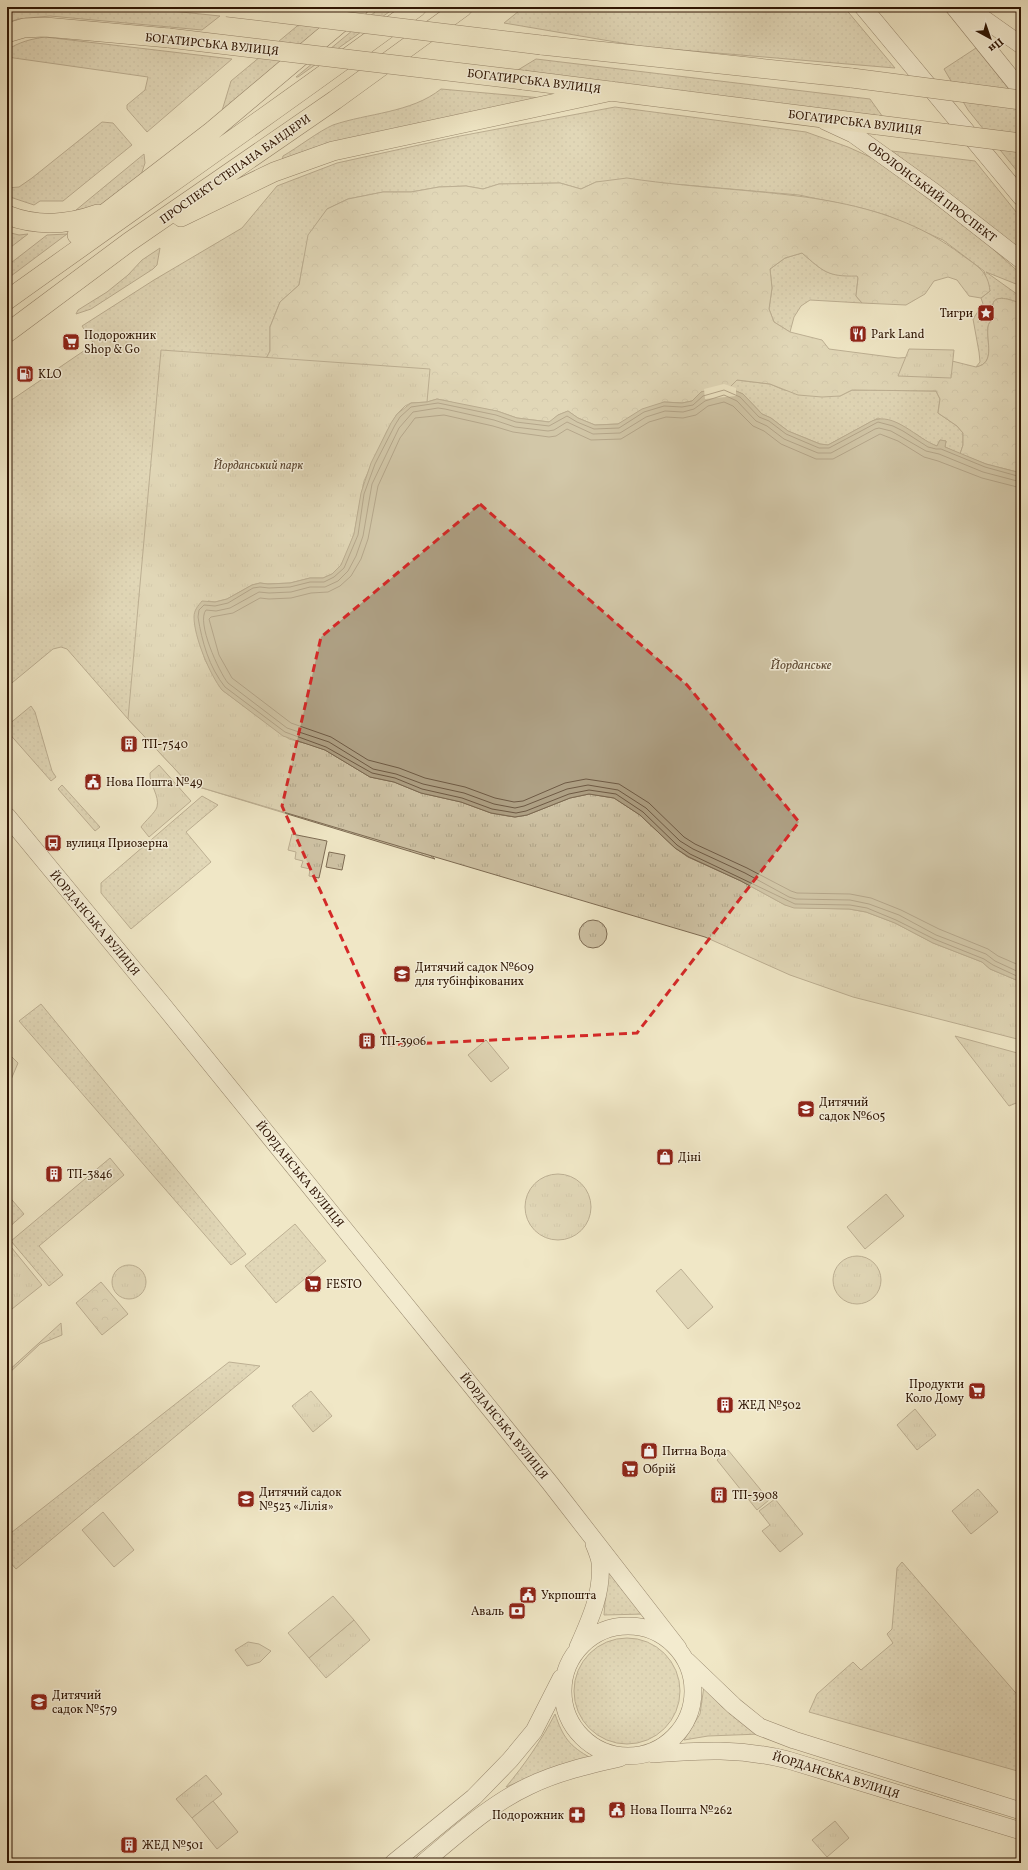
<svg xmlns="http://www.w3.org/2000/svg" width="1028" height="1870" font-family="Vollkorn,serif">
<defs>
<pattern id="grass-dots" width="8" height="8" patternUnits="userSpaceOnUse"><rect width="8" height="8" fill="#cfc3a5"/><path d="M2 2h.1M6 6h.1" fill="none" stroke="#b2a78c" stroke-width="1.8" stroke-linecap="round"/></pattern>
<pattern id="forest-crowns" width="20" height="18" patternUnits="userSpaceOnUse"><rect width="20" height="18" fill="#cfc3a5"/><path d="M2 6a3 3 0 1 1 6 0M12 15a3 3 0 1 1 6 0" fill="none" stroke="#b2a78c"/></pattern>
<pattern id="park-tufts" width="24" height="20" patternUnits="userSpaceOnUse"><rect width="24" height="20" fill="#cfc3a5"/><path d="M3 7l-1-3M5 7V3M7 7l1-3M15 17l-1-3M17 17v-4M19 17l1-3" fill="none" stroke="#b2a78c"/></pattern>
</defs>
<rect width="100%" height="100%" fill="#f0e7c6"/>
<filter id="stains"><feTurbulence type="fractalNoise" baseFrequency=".005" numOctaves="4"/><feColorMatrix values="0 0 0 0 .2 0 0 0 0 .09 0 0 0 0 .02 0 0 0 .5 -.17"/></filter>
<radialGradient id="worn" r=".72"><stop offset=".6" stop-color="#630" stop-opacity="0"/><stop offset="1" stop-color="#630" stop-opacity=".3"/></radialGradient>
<path fill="url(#grass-dots)" stroke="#7e6c54" d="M 7,7 L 133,7 L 220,16 L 202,30 L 50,16 L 18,19 L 7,23 Z
M 320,7 L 350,7 L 221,114 L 231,81 Z
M 381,7 L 396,7 L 298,77 L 296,77 Z
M 524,7 C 588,7 653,5 717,7 C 742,8 769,17 793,7 L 844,7 L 895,68 L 645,47 L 504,23 Z
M 45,37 L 232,59 L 147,132 L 127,109 L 127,105 L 145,90 L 148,77 L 7,57 L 7,50 C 19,42 31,39 45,37 Z
M 976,48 L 1021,104 L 1021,176 L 968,110 L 944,69 Z
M 536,59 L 870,99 L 885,120 L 513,73 Z
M 441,89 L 553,99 L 282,162 L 283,156 C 297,148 319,131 333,125 C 368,113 411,113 441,89 Z
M 615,107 L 806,132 L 848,147 L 879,161 L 985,242 L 1021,274 L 1021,286 L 986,272 L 1021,297 L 1021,304 C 1015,301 995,293 993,304 C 992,308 994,312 993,316 C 992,321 988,323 988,327 C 986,342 996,363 976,367 L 980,362 L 979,352 L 973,319 L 983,304 L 981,298 L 990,291 L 984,271 L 943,240 L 886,215 L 861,208 L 799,195 L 685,185 L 596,182 L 581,189 L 560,183 L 499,184 L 483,189 L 466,186 L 439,187 L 411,192 L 383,192 L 348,199 L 327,209 L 303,263 L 299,285 L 280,302 L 270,327 L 270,351 L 257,376 L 249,525 L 184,662 L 435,859 L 189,784 L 128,719 L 67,649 L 61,647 L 53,649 L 7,687 L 7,403 L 94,344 L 82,326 L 154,280 L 242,228 L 277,186 L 337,163 L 460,136 Z
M 102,122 L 113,123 L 132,145 L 63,201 L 40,201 L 34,205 L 7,196 L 7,188 L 19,187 L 32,178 Z
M 892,151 L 975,161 L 1021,218 L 1021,252 Z
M 144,154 L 145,163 L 141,175 L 103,206 L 70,215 Z
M 7,232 L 19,235 L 28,234 L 7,250 Z
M 67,234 L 7,279 L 7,266 L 47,235 Z
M 160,248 L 157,265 L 153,269 L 91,309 L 76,314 L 78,310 L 107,292 L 128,275 L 142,260 Z
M 802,253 C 823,271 827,277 857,275 L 858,278 L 856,296 L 862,303 L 810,300 L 801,306 L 794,317 L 790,332 L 774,322 L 769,309 L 772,288 L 770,269 L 785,258 Z
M 737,380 L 770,384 L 784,390 L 840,396 L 852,390 L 936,391 L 940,399 L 938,413 L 957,426 L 963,433 L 963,445 L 960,454 L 945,447 L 946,441 L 940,440 L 937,446 L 929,443 L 916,434 L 878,418 L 828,445 L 820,444 L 788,431 L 771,418 L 762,414 L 743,394 L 729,388 Z
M 31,706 L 35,712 L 52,771 L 56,777 L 51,781 L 7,731 L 8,725 Z
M 62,785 L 100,827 L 95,831 L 58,789 Z
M 202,796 L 218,805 L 186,832 L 211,862 L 131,929 L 101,893 L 101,883 Z
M 41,1004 L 246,1254 L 231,1265 L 19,1021 Z
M 110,1158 L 124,1175 L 39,1246 L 63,1275 L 49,1286 L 11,1241 Z
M 7,1194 L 24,1214 L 7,1229 Z
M 295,1224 L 326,1261 L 276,1303 L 245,1266 Z
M 61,1323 L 62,1335 L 40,1344 L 7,1375 L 7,1372 Z
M 229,1362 L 260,1366 L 16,1569 L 7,1559 L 7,1536 Z
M 606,1562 L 645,1614 L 604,1615 L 606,1590 Z
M 902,1562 L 1021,1699 L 1021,1772 L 809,1712 L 817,1694 L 853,1662 L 861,1670 L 893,1643 L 887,1634 L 892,1629 L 897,1568 Z
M574 1691a53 53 0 1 1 106 0a53 53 0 1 1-106 0Z
M 704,1686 L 722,1707 L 760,1734 L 708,1736 L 684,1740 L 700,1714 Z
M 555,1714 C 563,1737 569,1746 591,1758 L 536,1775 L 506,1787 C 525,1764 541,1741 555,1714 Z"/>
<path fill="url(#forest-crowns)" stroke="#7e6c54" d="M 627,178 C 646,181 665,183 684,185 C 780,195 882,194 962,255 C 977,266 988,271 990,291 L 981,298 L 969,296 L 957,280 L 948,277 L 934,281 L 925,294 L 906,305 L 862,303 L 856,296 L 858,278 L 857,276 C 827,277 823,271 802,253 L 785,258 L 770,269 L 772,288 L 769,309 L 774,322 L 790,332 L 822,340 L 829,349 L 898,358 L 932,356 L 976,367 C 996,363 986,342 988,327 C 988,323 992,321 993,316 C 994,312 992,308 993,304 C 995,293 1015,301 1021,304 L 1021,473 L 986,464 L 960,454 L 963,445 L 963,433 L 957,426 L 938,413 L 940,399 L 936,391 L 852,390 L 840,396 L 822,397 L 798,395 L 770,384 L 737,380 L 729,388 L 701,392 L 692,401 L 682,403 L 664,402 L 618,424 L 595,425 L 578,418 L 568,411 L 558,415 L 550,422 L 517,418 L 497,411 L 466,406 L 447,401 L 437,399 L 427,402 L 257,376 L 270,351 L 270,327 L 280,302 L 299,285 L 308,235 L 327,209 L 348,199 L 383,192 L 411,192 L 439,187 L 466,186 L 483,189 L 499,184 L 560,183 L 581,189 L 596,182 Z
M 101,1282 L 128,1314 L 102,1335 L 76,1303 Z"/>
<path fill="url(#park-tufts)" stroke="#7e6c54" d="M 909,349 L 954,350 L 951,378 L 898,376 Z
M 161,350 L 430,369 L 427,402 L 411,403 L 405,406 L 397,414 L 387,431 L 364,481 L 354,534 L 347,553 L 341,565 L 332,574 L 323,578 L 310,578 L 290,583 L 268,584 L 260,583 L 252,585 L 227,599 L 215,602 L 208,601 L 196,629 L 205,660 L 222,690 L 289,739 L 308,744 L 325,750 L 370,777 L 394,782 L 421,793 L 461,802 L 491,813 L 508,816 L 515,817 L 527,815 L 570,798 L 589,794 L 614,798 L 640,815 L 675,848 L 688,857 L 741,881 L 785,905 L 808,908 L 849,909 L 866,912 L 895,923 L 933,943 L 982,962 L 990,969 L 1021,982 L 1021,1040 L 853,997 L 790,975 L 705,937 L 189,784 L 128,719 Z
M 159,765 L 191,801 L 149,837 L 141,827 C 145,821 155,813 157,807 C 160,796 149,784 150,773 Z
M 292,834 L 327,841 L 319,878 L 309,876 L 310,869 L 301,867 L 303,861 L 295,859 L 296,852 L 288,850 Z
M 329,852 L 345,855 L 342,870 L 326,867 Z
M579 934a14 14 0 1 1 28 0a14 14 0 1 1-28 0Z
M 955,1036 L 1021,1054 L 1021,1101 L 1009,1106 Z
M 7,1052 L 18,1063 L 7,1089 Z
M525 1207a33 33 0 1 1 66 0a33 33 0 1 1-66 0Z
M 7,1242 L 42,1285 L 12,1309 L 7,1303 Z
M833 1280a24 24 0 1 1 48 0a24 24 0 1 1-48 0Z
M112 1282a17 17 0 1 1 34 0a17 17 0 1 1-34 0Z
M 311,1391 L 332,1416 L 313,1432 L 292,1406 Z
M 915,1409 L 936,1435 L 917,1450 L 897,1425 Z
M 978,1489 L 998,1512 L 971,1534 L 952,1511 Z
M 775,1499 L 803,1534 L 780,1552 L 762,1531 L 770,1525 L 759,1511 Z
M 354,1620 L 370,1640 L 326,1678 L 309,1658 Z
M 248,1642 L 259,1644 L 271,1651 L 260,1662 L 247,1666 L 235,1650 Z
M 206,1775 L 222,1794 L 192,1818 L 176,1799 Z
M 835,1821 L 849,1838 L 827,1857 L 812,1840 Z"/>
<path fill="#cfc3a5" stroke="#7e6c54" d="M 486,1040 L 509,1068 L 491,1082 L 468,1055 Z
M 886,1194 L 904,1216 L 865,1249 L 847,1227 Z
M 681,1269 L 713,1307 L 688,1329 L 656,1291 Z
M 728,1450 L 769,1500 L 757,1510 L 717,1460 Z
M 103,1512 L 134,1550 L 114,1567 L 82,1530 Z
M 333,1596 L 354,1620 L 309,1658 L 288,1633 Z
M 213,1801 L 238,1832 L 217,1849 L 192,1818 Z"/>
<path fill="#aea084" stroke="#7b6850" d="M 724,386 L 743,394 L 762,414 L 771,418 L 788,431 L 820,444 L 828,445 L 872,421 C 894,411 917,439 937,446 L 940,440 L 946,441 L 945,447 L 986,464 L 1021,473 L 1021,982 L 990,969 L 982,962 L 933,943 L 895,923 L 866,912 L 849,909 L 794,908 L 785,905 L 741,881 L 689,857 L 675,848 L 640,815 L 614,798 L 589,794 L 570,798 L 527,815 L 515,817 L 491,813 L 461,802 L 421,793 L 394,782 L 370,777 L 325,750 L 283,736 L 222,690 C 210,675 194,637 194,617 C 194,610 198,606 202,601 L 215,602 L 227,599 L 252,585 L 260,583 L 268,584 L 290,583 L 310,578 L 323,578 L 332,574 L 341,565 L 354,534 L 361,493 L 371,463 L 391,423 L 397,414 L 411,403 L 427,402 L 437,399 L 497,411 L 517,418 L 549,422 L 558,415 L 568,411 L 578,418 L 595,425 L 618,424 L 642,409 L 664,402 L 682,403 L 692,401 L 701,392 Z"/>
<path fill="#f0e7c6" d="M 724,384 L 736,388 L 736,396 L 705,399 L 704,389 Z"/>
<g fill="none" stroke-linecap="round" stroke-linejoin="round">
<path stroke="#6e5a44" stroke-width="1" d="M 1021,477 L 985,467 L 941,449 L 936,449 L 928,447 L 903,431 L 893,426 L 878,422 L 829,448 L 819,448 L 786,434 L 769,421 L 759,417 L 740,397 L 724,390 L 703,396 L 693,405 L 682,407 L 664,406 L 644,412 L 619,428 L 594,429 L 577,422 L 567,416 L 549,426 L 516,422 L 496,415 L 438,403 L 411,407 L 400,417 L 395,425 L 375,464 L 364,494 L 358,535 L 344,568 L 334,577 L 324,582 L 310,582 L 290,587 L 269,588 L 260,587 L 253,588 L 228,603 L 215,606 L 204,605 L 199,610 L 198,617 C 202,642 209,667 225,687 L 285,732 L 326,747 L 372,773 L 395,778 L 422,789 L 462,798 L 492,809 L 516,813 L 526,811 L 569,794 L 589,790 L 616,794 L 643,812 L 677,845 L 690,854 L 795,904 L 850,905 L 867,908 L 896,920 L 934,939 L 984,959 L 993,965 L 1021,978
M 1021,482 L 983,472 L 939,454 L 926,451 L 891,431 L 879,428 L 875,429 L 831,453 L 818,453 L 784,439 L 767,426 L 756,421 L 737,401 L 724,395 L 705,401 L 694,409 L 683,412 L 665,411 L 646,417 L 620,433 L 593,434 L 567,422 L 554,430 L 548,431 L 515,427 L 494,420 L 445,409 L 438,408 L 413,412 L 399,428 L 372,484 L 363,536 L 356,556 L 348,571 L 338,581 L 325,587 L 310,587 L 291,592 L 269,593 L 259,592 L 230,608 L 216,611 L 206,610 C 196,622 219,672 228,683 L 287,728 L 329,742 L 373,769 L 396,774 L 423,784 L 464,793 L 494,804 L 515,808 L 524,806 L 567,789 L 588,785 L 618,790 L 646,808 L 680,841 L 693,849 L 745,873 L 789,897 L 796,899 L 850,900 L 869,904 L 899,915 L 936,935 L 986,954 L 995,961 L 1021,973
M 1021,488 L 982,478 L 938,461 L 924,457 L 898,441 L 880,434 L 833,459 L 816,459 L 781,444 L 764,431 L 753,426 L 733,406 L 724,402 L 708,406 L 696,415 L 683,418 L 666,417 L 649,422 L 621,439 L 591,440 L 567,429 L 556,436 L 549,437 L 513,432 L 493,426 L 444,415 L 415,418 L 400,438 L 378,486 L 368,539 L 361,559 L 351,576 L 340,586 L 328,592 L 311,593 L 291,598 L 269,599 L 260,598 L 233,613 L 211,617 L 209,619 L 219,655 L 232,678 L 291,723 L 331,737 L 368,760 L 399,768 L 425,778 L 465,787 L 495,798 L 514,802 L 523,801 L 565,783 L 586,779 L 619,784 L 649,803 L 684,837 L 695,844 L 747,868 L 791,891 L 797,893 L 850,894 L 871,898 L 901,910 L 939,929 L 988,949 L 998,956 L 1021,966"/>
<defs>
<path id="secondary" d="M 863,7 L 1021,197
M 954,7 L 1021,90
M 967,7 L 1021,45
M 825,121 L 853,134 L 934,192 L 1021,260
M 7,816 L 162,1004 L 550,1483 L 678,1648
M563 1691a65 65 0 1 1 130 0a65 65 0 1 1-130 0Z
M 578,1647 C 590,1620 603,1592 600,1562 C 599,1556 596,1549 594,1544
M 687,1661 L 734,1706 L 760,1727 L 794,1740 L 1021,1811
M 653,1754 C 702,1750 740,1748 788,1760 L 1021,1831
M 393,1863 L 474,1797 L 510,1760 L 534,1731 L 561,1678
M 423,1863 C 456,1836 490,1804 529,1786 C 558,1772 589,1765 620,1758"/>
<path id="primary" d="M 7,33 L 24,28 L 45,27 L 169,38
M 541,45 L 852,78
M 523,80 L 878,125
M 7,215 C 38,227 67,225 98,214
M 181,217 L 274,172 L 333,151 L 612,91
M 77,235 L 212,131 L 359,7
M 7,300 C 144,202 282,106 417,7
M 7,333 L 129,242 L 335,100 L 463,7"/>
</defs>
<use href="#secondary" stroke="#2e1503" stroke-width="18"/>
<use href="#primary" stroke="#2e1503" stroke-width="20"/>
<use href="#secondary" stroke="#f5efda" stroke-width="17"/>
<use href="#primary" stroke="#f0e7c6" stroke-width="19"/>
<defs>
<path id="primary-bridge" d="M 227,7 L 541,45
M 169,38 L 523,80
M 852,78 L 1021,100
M 878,125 L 1021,143"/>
</defs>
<use href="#primary-bridge" stroke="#2e1503" stroke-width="20" stroke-linecap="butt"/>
<use href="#primary-bridge" stroke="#f0e7c6" stroke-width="19"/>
</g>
<path d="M0 0H1028V1870H0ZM 480,504 L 687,685 L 799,822 L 637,1033 L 390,1045 L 282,806 L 321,637 Z" fill="#f0e7c6" fill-opacity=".55" fill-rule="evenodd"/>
<path fill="none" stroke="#d62828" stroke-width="3" stroke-dasharray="8 5" stroke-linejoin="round" d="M 480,504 L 687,685 L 799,822 L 637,1033 L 390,1045 L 282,806 L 321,637 Z"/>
<defs>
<symbol id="sight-square" viewBox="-11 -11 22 22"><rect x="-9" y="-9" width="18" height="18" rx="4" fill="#8f2418" stroke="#f5efda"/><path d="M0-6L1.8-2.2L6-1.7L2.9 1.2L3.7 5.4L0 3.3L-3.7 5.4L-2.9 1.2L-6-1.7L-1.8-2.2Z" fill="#fff"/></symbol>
<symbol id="restaurant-square" viewBox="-11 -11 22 22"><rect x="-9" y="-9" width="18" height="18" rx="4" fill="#8f2418" stroke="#f5efda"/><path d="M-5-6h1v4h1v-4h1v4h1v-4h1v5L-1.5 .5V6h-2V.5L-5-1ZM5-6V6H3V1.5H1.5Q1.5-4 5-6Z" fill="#fff"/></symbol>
<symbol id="supermarket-square" viewBox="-11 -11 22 22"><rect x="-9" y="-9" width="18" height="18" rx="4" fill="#8f2418" stroke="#f5efda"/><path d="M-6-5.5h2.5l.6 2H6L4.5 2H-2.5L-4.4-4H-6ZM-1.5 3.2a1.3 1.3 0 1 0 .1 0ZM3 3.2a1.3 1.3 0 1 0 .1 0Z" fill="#fff"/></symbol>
<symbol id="fuel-square" viewBox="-11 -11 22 22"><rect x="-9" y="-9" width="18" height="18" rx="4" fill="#8f2418" stroke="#f5efda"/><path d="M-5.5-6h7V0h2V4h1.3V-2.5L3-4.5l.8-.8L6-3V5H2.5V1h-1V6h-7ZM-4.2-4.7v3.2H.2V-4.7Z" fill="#fff"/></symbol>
<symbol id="building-square" viewBox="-11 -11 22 22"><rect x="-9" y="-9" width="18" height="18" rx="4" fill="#8f2418" stroke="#f5efda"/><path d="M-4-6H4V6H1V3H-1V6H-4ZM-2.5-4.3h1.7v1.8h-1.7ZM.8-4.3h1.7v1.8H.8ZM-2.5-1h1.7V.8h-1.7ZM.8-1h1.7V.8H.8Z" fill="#fff"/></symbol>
<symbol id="civic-square" viewBox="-11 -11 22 22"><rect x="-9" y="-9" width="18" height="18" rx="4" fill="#8f2418" stroke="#f5efda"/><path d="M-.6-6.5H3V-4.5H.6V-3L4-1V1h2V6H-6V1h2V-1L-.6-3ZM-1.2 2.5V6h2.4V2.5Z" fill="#fff"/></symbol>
<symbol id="bus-square" viewBox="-11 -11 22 22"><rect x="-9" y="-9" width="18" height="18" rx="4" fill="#8f2418" stroke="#f5efda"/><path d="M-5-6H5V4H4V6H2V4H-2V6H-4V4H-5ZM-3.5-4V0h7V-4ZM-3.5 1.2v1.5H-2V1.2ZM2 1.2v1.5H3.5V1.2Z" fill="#fff"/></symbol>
<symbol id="school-square" viewBox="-11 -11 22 22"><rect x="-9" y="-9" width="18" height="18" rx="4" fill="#8f2418" stroke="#f5efda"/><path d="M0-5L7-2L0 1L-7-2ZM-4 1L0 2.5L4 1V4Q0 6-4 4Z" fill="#fff"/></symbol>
<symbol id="shop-square" viewBox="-11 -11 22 22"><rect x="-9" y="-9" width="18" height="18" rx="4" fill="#8f2418" stroke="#f5efda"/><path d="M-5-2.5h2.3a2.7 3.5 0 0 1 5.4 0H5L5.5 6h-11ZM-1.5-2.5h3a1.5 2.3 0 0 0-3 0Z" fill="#fff"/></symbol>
<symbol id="bank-square" viewBox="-11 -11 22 22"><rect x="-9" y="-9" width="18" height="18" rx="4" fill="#8f2418" stroke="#f5efda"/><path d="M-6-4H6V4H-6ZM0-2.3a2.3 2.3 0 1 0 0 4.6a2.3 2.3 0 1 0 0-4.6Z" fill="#fff"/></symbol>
<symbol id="pharmacy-square" viewBox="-11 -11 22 22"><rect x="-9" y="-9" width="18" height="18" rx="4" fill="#8f2418" stroke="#f5efda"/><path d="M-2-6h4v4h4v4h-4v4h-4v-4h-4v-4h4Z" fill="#fff"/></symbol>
</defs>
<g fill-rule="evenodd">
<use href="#sight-square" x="976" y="303" width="20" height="20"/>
<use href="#restaurant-square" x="848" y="324" width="20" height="20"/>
<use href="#supermarket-square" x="61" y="332" width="20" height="20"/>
<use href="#fuel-square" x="15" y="364" width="20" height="20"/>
<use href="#building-square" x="119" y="734" width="20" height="20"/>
<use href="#civic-square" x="83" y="772" width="20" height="20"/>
<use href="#bus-square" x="43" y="833" width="20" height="20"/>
<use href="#school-square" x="392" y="964" width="20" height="20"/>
<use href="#building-square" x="357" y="1031" width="20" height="20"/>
<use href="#school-square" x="796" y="1099" width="20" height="20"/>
<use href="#shop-square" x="655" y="1147" width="20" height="20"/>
<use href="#building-square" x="44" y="1164" width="20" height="20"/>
<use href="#supermarket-square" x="303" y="1274" width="20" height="20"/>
<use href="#supermarket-square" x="967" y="1381" width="20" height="20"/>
<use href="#building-square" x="715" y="1395" width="20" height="20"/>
<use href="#shop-square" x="639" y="1441" width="20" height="20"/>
<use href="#supermarket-square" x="620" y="1459" width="20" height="20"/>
<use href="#building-square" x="709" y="1485" width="20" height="20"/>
<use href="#school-square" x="236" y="1489" width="20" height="20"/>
<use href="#civic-square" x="518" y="1585" width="20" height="20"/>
<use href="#bank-square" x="507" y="1601" width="20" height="20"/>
<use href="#school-square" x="29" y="1692" width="20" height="20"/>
<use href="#civic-square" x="607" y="1800" width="20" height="20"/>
<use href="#pharmacy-square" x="567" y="1805" width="20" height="20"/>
<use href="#building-square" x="119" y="1835" width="20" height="20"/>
</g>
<g text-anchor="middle" stroke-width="3" stroke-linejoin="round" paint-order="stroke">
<g font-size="12" fill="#2e1503" stroke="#f5efda">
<text transform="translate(212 44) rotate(6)" y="4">БОГАТИРСЬКА ВУЛИЦЯ</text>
<text transform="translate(534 81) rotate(7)" y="4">БОГАТИРСЬКА ВУЛИЦЯ</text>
<text transform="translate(855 122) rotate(7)" y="4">БОГАТИРСЬКА ВУЛИЦЯ</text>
<text transform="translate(235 169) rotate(-35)" y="4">ПРОСПЕКТ СТЕПАНА БАНДЕРИ</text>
<text transform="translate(932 192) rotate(37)" y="4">ОБОЛОНСЬКИЙ ПРОСПЕКТ</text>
<text transform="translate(95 923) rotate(50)" y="4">ЙОРДАНСЬКА ВУЛИЦЯ</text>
<text transform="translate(300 1174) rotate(51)" y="4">ЙОРДАНСЬКА ВУЛИЦЯ</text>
<text transform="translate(504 1426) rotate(51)" y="4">ЙОРДАНСЬКА ВУЛИЦЯ</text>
<text transform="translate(836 1775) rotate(17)" y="4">ЙОРДАНСЬКА ВУЛИЦЯ</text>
</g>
<g font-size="12" fill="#2e1503" stroke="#f5efda" text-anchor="start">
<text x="973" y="317" text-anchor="end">Тигри</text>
<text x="871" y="338">Park Land</text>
<text x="84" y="339">Подорожник<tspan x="84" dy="14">Shop &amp; Go</tspan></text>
<text x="38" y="378">KLO</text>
<text x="142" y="748">ТП-7540</text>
<text x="106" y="786">Нова Пошта №49</text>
<text x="66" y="847">вулиця Приозерна</text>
<text x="415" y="971">Дитячий садок №609<tspan x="415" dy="14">для тубінфікованих</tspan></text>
<text x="380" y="1045">ТП-3906</text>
<text x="819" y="1106">Дитячий<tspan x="819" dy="14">садок №605</tspan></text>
<text x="678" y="1161">Діні</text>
<text x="67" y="1178">ТП-3846</text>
<text x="326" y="1288">FESTO</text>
<text x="964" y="1388" text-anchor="end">Продукти<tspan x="964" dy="14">Коло Дому</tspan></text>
<text x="738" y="1409">ЖЕД №502</text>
<text x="662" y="1455">Питна Вода</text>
<text x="643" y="1473">Обрій</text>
<text x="259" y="1496">Дитячий садок<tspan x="259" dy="14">№523 «Лілія»</tspan></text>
<text x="732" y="1499">ТП-3908</text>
<text x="541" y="1599">Укрпошта</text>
<text x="504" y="1615" text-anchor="end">Аваль</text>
<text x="52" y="1699">Дитячий<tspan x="52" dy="14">садок №579</tspan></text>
<text x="630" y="1814">Нова Пошта №262</text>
<text x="564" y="1819" text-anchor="end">Подорожник</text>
<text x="142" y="1849">ЖЕД №501</text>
</g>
<g font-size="12" font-style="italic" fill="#5e4934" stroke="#f5efda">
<text x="258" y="469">Йорданський парк</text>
</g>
<g font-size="13" font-style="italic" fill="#614d37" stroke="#f5efda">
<text x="801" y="669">Йорданське</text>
</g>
</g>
<rect width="1028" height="1870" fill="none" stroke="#f0e7c6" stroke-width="24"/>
<rect x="8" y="8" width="1012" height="1854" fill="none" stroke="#2e1503" stroke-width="2"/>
<rect x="12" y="12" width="1004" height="1846" fill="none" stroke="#2e1503"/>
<g transform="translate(990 38) rotate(140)" stroke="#f5efda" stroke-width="3" paint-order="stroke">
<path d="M0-3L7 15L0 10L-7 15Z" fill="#2e1503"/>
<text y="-6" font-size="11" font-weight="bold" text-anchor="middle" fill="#2e1503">Пн</text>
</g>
<rect width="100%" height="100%" filter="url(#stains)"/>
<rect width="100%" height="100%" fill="url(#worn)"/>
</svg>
